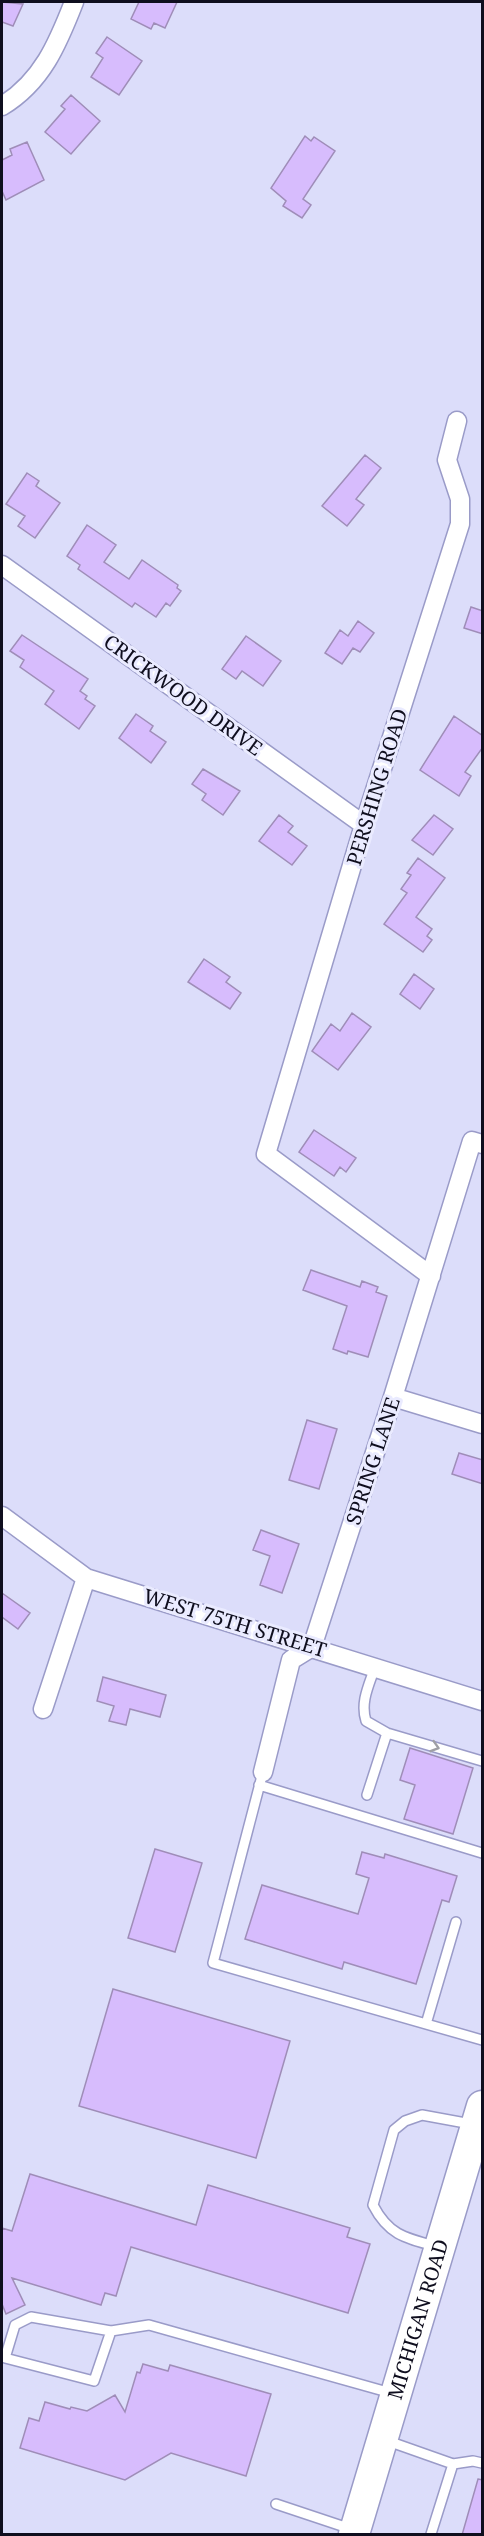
<svg xmlns="http://www.w3.org/2000/svg" width="484" height="2536" font-family="'Noto Serif',serif">
<rect width="100%" height="100%" fill="#dcddfa"/>
<path fill="#d7bcfd" stroke="#9f8db8" stroke-width="1.5" d="M 2,2 L 23,4 L 13,26 L 2,22 Z
M 139,2 L 177,2 L 165,28 L 154,23 L 151,29 L 131,19 Z
M 107,37 L 142,61 L 119,95 L 91,77 L 103,58 L 96,53 Z
M 71,95 L 100,121 L 71,154 L 45,132 L 65,109 L 61,106 Z
M 305,136 L 311,141 L 314,137 L 335,151 L 303,199 L 311,205 L 302,218 L 283,206 L 286,201 L 271,188 Z
M 27,142 L 44,180 L 6,200 L 2,191 L 2,160 L 12,155 L 10,149 Z
M 365,455 L 381,468 L 356,499 L 364,505 L 347,526 L 322,506 Z
M 27,473 L 39,481 L 36,486 L 60,503 L 35,538 L 18,526 L 25,516 L 6,504 Z
M 87,525 L 116,545 L 104,562 L 129,579 L 142,560 L 178,585 L 177,588 L 181,591 L 170,606 L 166,603 L 156,617 L 135,603 L 132,607 L 78,569 L 80,565 L 67,556 Z
M 471,607 L 483,611 L 483,634 L 464,628 Z
M 358,621 L 374,633 L 360,652 L 353,648 L 342,664 L 325,653 L 340,630 L 348,636 Z
M 22,635 L 88,679 L 80,691 L 87,696 L 85,699 L 95,706 L 79,729 L 45,704 L 54,691 L 20,667 L 24,660 L 10,651 Z
M 246,636 L 281,661 L 263,686 L 242,671 L 236,679 L 222,669 Z
M 136,714 L 153,726 L 150,731 L 166,742 L 151,763 L 119,738 Z
M 454,716 L 483,736 L 483,747 L 465,772 L 471,776 L 459,796 L 420,770 Z
M 203,769 L 240,791 L 223,815 L 202,800 L 206,794 L 192,784 Z
M 279,815 L 293,826 L 288,832 L 307,846 L 292,865 L 259,841 Z
M 434,815 L 453,829 L 433,855 L 412,840 Z
M 418,858 L 445,878 L 416,917 L 432,929 L 427,936 L 432,940 L 423,952 L 384,924 L 407,893 L 401,889 L 411,875 L 407,873 Z
M 204,959 L 230,977 L 226,982 L 241,993 L 230,1009 L 188,982 Z
M 414,974 L 434,989 L 420,1009 L 400,994 Z
M 352,1013 L 371,1027 L 338,1070 L 312,1051 L 331,1024 L 340,1031 Z
M 314,1130 L 356,1158 L 346,1172 L 340,1167 L 334,1176 L 299,1152 Z
M 311,1270 L 360,1287 L 362,1281 L 378,1287 L 376,1292 L 387,1296 L 368,1357 L 348,1351 L 347,1354 L 333,1349 L 347,1306 L 303,1290 Z
M 307,1420 L 337,1429 L 319,1489 L 289,1480 Z
M 459,1453 L 483,1460 L 483,1484 L 452,1474 Z
M 261,1530 L 299,1544 L 282,1593 L 260,1585 L 270,1556 L 253,1550 Z
M 2,1593 L 30,1613 L 18,1629 L 2,1617 Z
M 103,1677 L 166,1695 L 160,1717 L 130,1709 L 126,1725 L 109,1721 L 114,1706 L 97,1701 Z
M 410,1748 L 473,1768 L 453,1834 L 404,1819 L 415,1785 L 400,1780 Z
M 155,1849 L 202,1863 L 175,1952 L 128,1938 Z
M 362,1852 L 384,1858 L 385,1854 L 457,1876 L 449,1902 L 442,1900 L 416,1984 L 344,1962 L 342,1969 L 245,1939 L 262,1885 L 358,1914 L 369,1878 L 356,1874 Z
M 113,1989 L 290,2041 L 256,2158 L 79,2106 Z
M 30,2174 L 196,2225 L 208,2185 L 350,2228 L 347,2237 L 370,2244 L 348,2313 L 131,2247 L 116,2296 L 105,2293 L 101,2305 L 12,2278 L 25,2305 L 6,2314 L 2,2304 L 2,2228 L 12,2231 Z
M 143,2364 L 168,2371 L 170,2365 L 271,2394 L 246,2476 L 171,2453 L 125,2480 L 20,2448 L 29,2418 L 39,2421 L 45,2402 L 70,2409 L 71,2407 L 87,2411 L 115,2395 L 125,2412 L 137,2372 L 140,2373 Z
M 478,2479 L 483,2480 L 483,2535 L 462,2535 Z"/>
<g fill="none" stroke-linecap="round" stroke-linejoin="round">
<defs>
<path id="lane" d="M 375,1667 C 369,1685 360,1702 366,1721 L 387,1733 L 482,1761
M 263,1772 L 213,1963 L 482,2040
M 259,1785 L 482,1853
M 367,1795 L 387,1733
M 426,2024 L 456,1922
M 435,2246 C 404,2238 388,2234 373,2205 L 394,2130 L 405,2121 L 422,2115 L 471,2124
M 111,2331 L 94,2381 L 5,2358 L 15,2325 L 31,2317 L 111,2331 L 149,2325 L 391,2393
M 385,2440 L 453,2464 L 431,2534
M 453,2464 L 473,2461 L 482,2463
M 276,2504 L 351,2529"/>
<path id="street" d="M 2,106 C 42,82 58,43 74,2
M 2,565 L 364,825
M 431,1276 L 266,1154 L 364,825 L 460,524 L 460,499 L 447,460 L 457,421
M 393,1397 L 482,1424
M 2,1516 L 86,1578 L 482,1701
M 43,1709 L 86,1578
M 263,1772 L 291,1660 L 312,1647 L 393,1397 L 472,1141 L 482,1144"/>
<g id="primary">
<path id="s1" d="M 354,2534 L 482,2106"/>
</g>
</defs>
<use href="#lane" stroke="#9a9bc8" stroke-width="12"/>
<use href="#street" stroke="#9a9bc8" stroke-width="21"/>
<use href="#primary" stroke="#9a9bc8" stroke-width="33"/>
<use href="#lane" stroke="#fff" stroke-width="9"/>
<use href="#street" stroke="#fff" stroke-width="18"/>
<use href="#primary" stroke="#fff" stroke-width="30"/>
</g>
<defs><path id="oneway-chevron" d="M-2-3.5L2.5 0L-2 3.5" fill="none" stroke-width="1.6" stroke-linecap="round" stroke-linejoin="round" transform="scale(1.5)"/></defs>
<use stroke="#9f9fa5" href="#oneway-chevron" transform="translate(435 1747) rotate(17)"/>
<g text-anchor="middle" stroke-width="6" stroke-linejoin="round" paint-order="stroke">
<g font-size="20" fill="#0f0e1e" stroke="#eaebff">
<text transform="translate(183 695) rotate(36)" y="7">CRICKWOOD DRIVE</text>
<text transform="translate(377 787) rotate(-73)" y="7">PERSHING ROAD</text>
<text transform="translate(373 1461) rotate(-72)" y="7">SPRING LANE</text>
<text transform="translate(235 1623) rotate(17)" y="7">WEST 75TH STREET</text>
<text dy="7" stroke="none"><textPath href="#s1" startOffset="224">MICHIGAN ROAD</textPath></text>
</g>
</g>
<rect width="484" height="2536" fill="none" stroke="#0f0e1e" stroke-width="6"/>
</svg>
